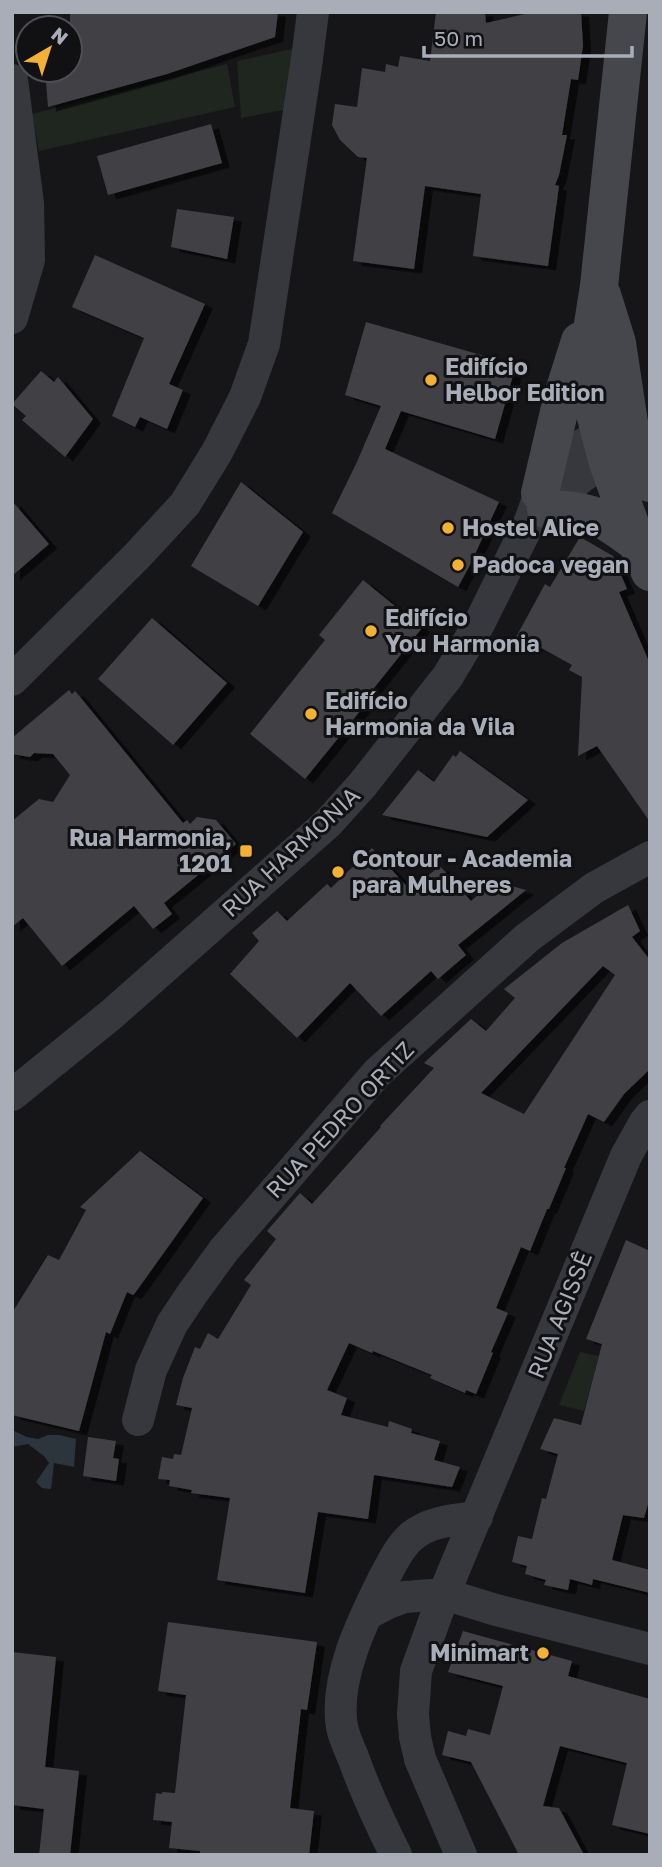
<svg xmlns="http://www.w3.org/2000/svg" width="662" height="1867" font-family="'Golos Text',sans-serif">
<defs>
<filter id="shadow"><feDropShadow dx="8" dy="4.5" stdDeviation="0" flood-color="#0009"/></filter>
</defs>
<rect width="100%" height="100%" fill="#161618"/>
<path fill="#1e261f" d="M 297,48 L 294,108 L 241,118 L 237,61 Z
M 227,64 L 235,107 L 39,151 L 32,114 Z
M 580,1352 L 599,1356 L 584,1411 L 559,1405 Z"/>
<path fill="#2c353c" d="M 12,1430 L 27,1437 L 38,1439 L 48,1435 L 59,1435 L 76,1439 L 74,1467 L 54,1463 L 51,1489 L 42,1488 L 36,1482 L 49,1463 L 44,1456 L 28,1444 L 12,1447 Z"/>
<path fill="#404145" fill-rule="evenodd" filter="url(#shadow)" d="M 70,12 L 278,12 L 275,37 L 167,74 L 48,107 L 45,70 L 70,70 Z
M 436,12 L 485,12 L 486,23 L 533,12 L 581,12 L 583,46 L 578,80 L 571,79 L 562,135 L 567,135 L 559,175 L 555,185 L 559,186 L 548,266 L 473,256 L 481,194 L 425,186 L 414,269 L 353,261 L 367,158 L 358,157 L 340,140 L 332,125 L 335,104 L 357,107 L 362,68 L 385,72 L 386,64 L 398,67 L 400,56 L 430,61 Z
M 211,124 L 222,163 L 108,195 L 97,156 Z
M 177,209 L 234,217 L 227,259 L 171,247 Z
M 95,255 L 205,304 L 169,384 L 183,390 L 167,429 L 140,417 L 135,427 L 112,416 L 144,338 L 72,307 Z
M 366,322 L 516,365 L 495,439 L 401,411 L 385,449 L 499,502 L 470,565 L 458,587 L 332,513 L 356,464 L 381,406 L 345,395 Z
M 41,371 L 54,382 L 58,377 L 93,419 L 65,457 L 22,420 L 26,416 L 12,404 Z
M 241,482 L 303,532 L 258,606 L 191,566 Z
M 12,501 L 49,544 L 12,576 Z
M 580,537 L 613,556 L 627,589 L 619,592 L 650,664 L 650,822 L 597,746 L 578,756 L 582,677 L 569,670 L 572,665 L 536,645 L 532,649 L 515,639 L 545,584 L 550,587 Z
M 363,580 L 422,628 L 370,693 L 373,695 L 305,779 L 250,734 L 325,640 L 319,635 Z
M 152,618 L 227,683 L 173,745 L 98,679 Z
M 69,690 L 72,694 L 75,691 L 81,698 L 183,823 L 187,820 L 190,824 L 197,817 L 216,820 L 236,844 L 164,903 L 172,914 L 153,929 L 134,906 L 62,966 L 23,918 L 12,927 L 12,821 L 39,799 L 53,802 L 70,775 L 53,754 L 34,753 L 30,757 L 12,754 L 12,738 Z
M 460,751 L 528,800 L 487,837 L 382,815 L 418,770 L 434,782 L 453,755 L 456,757 Z
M 372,848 L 410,890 L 440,866 L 471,901 L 494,881 L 526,890 L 458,945 L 466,955 L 438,979 L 431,971 L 381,1016 L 350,983 L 297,1038 L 230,974 L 259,941 L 252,933 L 277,911 L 287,921 L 327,884 L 331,888 Z
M 628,905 L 640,931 L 632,937 L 650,960 L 650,1069 L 624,1094 L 604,1122 L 588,1114 L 564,1168 L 566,1168 L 549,1209 L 547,1209 L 530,1251 L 521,1247 L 496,1308 L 508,1313 L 491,1352 L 493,1353 L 476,1394 L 466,1390 L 465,1393 L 430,1378 L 432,1375 L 373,1351 L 372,1353 L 349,1343 L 327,1390 L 347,1398 L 341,1415 L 388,1427 L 389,1421 L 412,1429 L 411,1433 L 440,1441 L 434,1460 L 460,1467 L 452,1487 L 374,1475 L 368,1519 L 318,1512 L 305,1593 L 217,1580 L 230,1498 L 191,1493 L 192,1490 L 169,1486 L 170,1480 L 158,1479 L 162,1457 L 173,1459 L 174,1454 L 181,1455 L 192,1408 L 176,1405 L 183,1378 L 195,1347 L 200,1349 L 208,1333 L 218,1339 L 251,1285 L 244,1280 L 276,1239 L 267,1231 L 300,1193 L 312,1204 L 381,1127 L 380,1126 L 434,1068 L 424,1063 L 471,1019 L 486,1031 L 515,998 L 504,989 L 562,943 ZM 603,966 L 615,975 L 524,1114 L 481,1093 Z
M 140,1151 L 203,1198 L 135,1293 L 133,1295 L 127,1292 L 110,1334 L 106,1332 L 79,1431 L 12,1415 L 12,1313 L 48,1255 L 59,1260 L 86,1210 L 80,1207 Z
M 626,1240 L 650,1251 L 650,1497 L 644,1518 L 623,1515 L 612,1560 L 650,1570 L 650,1593 L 593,1579 L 592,1585 L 570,1579 L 568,1590 L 544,1585 L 546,1580 L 525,1574 L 527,1566 L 512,1562 L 518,1536 L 532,1539 L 542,1498 L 546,1499 L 558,1454 L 540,1449 L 554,1418 L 581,1425 L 602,1344 L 586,1339 Z
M 88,1437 L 116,1441 L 113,1458 L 119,1459 L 116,1481 L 83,1476 Z
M 168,1622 L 317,1642 L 307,1710 L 301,1709 L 290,1808 L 314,1811 L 309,1855 L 215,1855 L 200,1853 L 200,1851 L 169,1848 L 172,1822 L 153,1820 L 156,1793 L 162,1794 L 162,1792 L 175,1793 L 186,1695 L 158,1691 Z
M 463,1631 L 572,1661 L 568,1676 L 650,1699 L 650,1834 L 612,1825 L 627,1763 L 560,1746 L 543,1806 L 559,1808 L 584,1855 L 519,1855 L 471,1762 L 442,1755 L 448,1731 L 466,1736 L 468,1729 L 490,1735 L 503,1686 L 448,1672 Z
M 12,1652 L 56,1657 L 45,1767 L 79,1771 L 70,1855 L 39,1855 L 44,1809 L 12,1805 Z"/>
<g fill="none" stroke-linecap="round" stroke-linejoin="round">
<path stroke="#37383d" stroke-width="32" d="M 12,80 L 28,203 L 29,260 L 12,318
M 547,507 C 566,491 584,471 608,462 C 615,460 623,459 630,457
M 12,680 L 137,556 L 185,504 L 217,452 L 245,397 L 264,344 L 307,59 L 313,12
M 12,1095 L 112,1014 L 328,823 L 363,784 L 448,676 L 480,622 L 530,521 L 540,493 L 567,459 L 582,445 L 600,434 L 621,426
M 138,1420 L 151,1370 L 172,1324 L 192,1294 L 224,1250 L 377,1073 L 527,938 L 594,888 L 650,857
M 367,1614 L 388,1603 L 405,1597 L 444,1594 L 496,1610 L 650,1649
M 396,1855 C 380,1823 365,1791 353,1757 C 349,1748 344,1737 342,1727 C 334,1679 362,1622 383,1580 C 391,1565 399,1547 412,1536 C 430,1521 455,1520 477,1517
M 461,1855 L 420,1759 L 415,1737 L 413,1714 L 416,1671 L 444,1594 L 626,1156 L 645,1122 L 650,1116"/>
<path stroke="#45474d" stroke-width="38" d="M 628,12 L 599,286 L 589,349 L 593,406 L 608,463 L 637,543 L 650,572
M 602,295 L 617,343 L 629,423 L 639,455 L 650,483
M 540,493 L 563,395 L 580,341
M 546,509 C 592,510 601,516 637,543"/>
</g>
<g fill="#f2b134" stroke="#111113" stroke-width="2.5">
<circle cx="431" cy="380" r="7"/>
<circle cx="448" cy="528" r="7"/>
<circle cx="458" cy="565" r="7"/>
<circle cx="371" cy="631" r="7"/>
<circle cx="311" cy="714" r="7"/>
<rect x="239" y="844" width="14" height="14" rx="3.5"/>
<circle cx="338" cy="872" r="7"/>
<circle cx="543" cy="1653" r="7"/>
</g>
<g text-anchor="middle" stroke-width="6" stroke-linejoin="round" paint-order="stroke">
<g font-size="23" font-weight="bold" fill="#a8adb8" stroke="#111113" text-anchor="start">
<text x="445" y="375">Edifício<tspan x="445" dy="26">Helbor Edition</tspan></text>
<text x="462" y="536">Hostel Alice</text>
<text x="472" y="573">Padoca vegan</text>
<text x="385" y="626">Edifício<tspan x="385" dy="26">You Harmonia</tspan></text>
<text x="325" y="709">Edifício<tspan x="325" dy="26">Harmonia da Vila</tspan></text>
<text x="232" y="846" text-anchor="end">Rua Harmonia,<tspan x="232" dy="26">1201</tspan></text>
<text x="352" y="867">Contour - Academia<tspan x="352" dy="26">para Mulheres</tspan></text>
<text x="529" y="1661" text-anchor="end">Minimart</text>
</g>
<g font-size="23" fill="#a8adb8" stroke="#111113">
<text transform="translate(291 852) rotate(-43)" y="8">RUA HARMONIA</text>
<text transform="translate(340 1120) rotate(-47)" y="8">RUA PEDRO ORTIZ</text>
<text transform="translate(560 1315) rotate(-68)" y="8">RUA AGISSÊ</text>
</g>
</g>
<rect width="662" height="1867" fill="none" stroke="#a8adb8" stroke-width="28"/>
<g transform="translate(49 49) rotate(39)"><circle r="33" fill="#111113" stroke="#4d4f55" stroke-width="2"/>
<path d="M0-5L12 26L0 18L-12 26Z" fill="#f2b134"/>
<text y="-10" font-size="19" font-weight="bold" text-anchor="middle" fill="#a8adb8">N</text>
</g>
<path d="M424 46v10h208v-10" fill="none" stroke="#a8adb8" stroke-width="3.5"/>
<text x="434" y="46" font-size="21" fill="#a8adb8" stroke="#111113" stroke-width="5" paint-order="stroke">50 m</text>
</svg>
